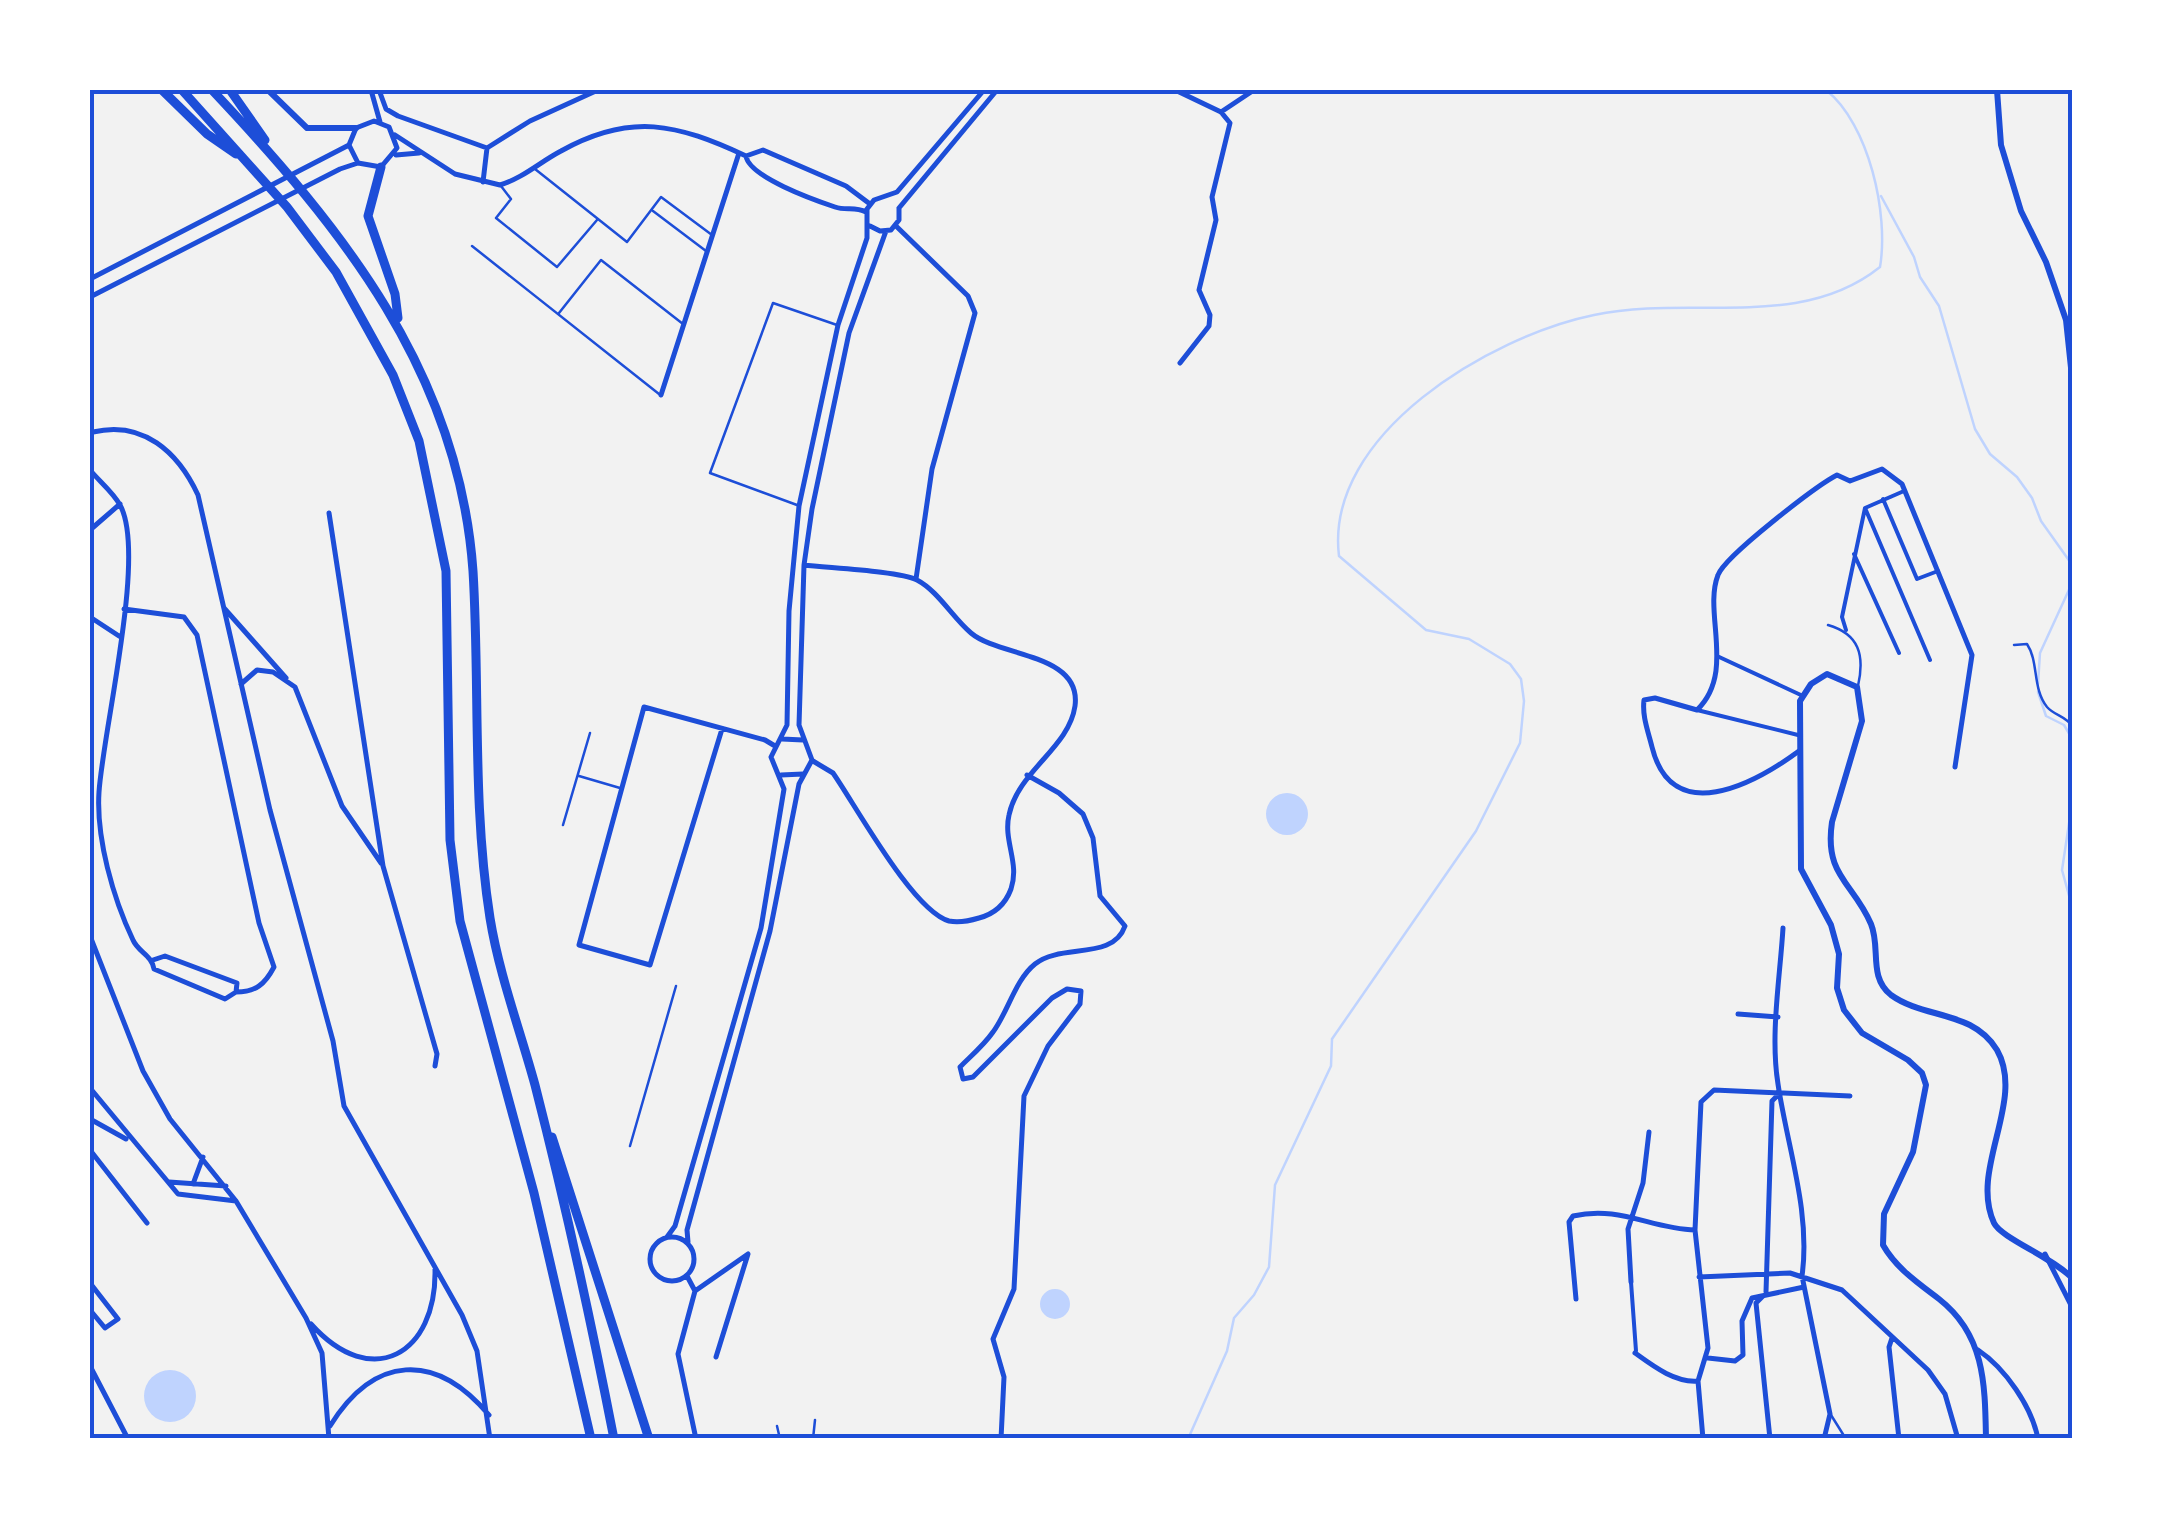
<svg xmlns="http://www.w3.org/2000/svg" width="2163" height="1529" font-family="Rubik,sans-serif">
<rect width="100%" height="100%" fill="#f2f2f2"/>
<path fill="#bfd3fe" d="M1266 814a21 21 0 1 1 42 0a21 21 0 1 1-42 0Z
M1040 1304a15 15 0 1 1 30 0a15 15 0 1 1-30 0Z
M144 1396a26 26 0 1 1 52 0a26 26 0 1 1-52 0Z"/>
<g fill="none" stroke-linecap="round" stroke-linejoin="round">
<path stroke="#bfd3fe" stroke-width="2.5" d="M 1881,196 L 1914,257 L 1920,277 L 1939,306 L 1975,429 L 1990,454 L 2017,477 L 2032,498 L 2041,521 L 2073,566
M 2038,684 L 2040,653 L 2073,581
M 2038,692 L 2046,716 L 2064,725 L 2073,740
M 2073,797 L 2062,870 L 2073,910
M 1188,1439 L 1227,1351 L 1234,1318 L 1254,1295 L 1269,1267 L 1275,1185 L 1331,1066 L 1332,1039 L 1476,831 L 1520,743 L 1524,701 L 1521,679 L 1510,664 L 1469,639 L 1426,630 L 1339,556 C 1324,434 1491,336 1594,315 C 1689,294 1799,332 1880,267 C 1889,214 1869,124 1826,90"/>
<path stroke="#1d4ed8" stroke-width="2.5" d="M 535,169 L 627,242 L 661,197 L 712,235
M 501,186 L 511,199 L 496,218 L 557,267 L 597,220
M 653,211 L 706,251
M 472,246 L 659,394
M 559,313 L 601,260 L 683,324
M 797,505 L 710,473 L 773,303 L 837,325
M 1828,625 C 1859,634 1865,655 1858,686
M 2014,645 L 2027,644 C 2039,662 2032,688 2047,707 C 2055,716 2066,716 2073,727
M 579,776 L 620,788
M 563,825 L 590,733
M 630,1146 L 676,986
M 1831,1415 L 1846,1439
M 777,1426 L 780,1439
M 813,1439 L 815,1420"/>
<path stroke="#1d4ed8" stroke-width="4" d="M 1883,499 L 1917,579 L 1938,571
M 1865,508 L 1930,660
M 1854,554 L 1899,653
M 1846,630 L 1842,617 L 1865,508 L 1904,491
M 1717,656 L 1803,696
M 1697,710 L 1798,735
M 1631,1282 L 1636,1351"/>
<path stroke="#1d4ed8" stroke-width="5" d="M 371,90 L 380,122
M 379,90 L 386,109 L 398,116 L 487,148 L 530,121 L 598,90
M 1175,90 L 1221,112 L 1230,123 L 1212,197 L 1216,220 L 1199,290 L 1210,315 L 1209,326 L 1180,363
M 1221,112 L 1254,90
M 395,135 L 455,174 L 500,185 C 523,178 540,162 561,151 C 631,112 677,124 746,156
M 396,155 L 419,153
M 746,156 L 763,150 L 846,186 L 870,204
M 746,156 C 749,177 814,200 835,207 C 846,211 855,206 866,212
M 483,182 L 487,148
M 899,208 L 997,90
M 870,226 L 880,231 L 891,230 L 899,220 L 899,209
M 896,226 L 968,296 L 975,313 L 932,469 L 916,579
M 90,279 L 349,145
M 90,297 L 340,169 L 358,163 L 381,167 L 397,148 L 389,127 L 374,121 L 356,128 L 349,145 L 358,163
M 661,395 L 739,153
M 90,427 L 90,442
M 93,432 C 143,420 178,452 198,495 L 270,810 L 333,1041 L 344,1106 L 462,1315 L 477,1351 L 490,1439
M 90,470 C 99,481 113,492 120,505 C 147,553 103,730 99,792 C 96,838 113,898 133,940 C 138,952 152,955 154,969 L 225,999 L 236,992 L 237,983 L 165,956 L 153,960
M 329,513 L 383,866 L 437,1054 L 435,1066
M 90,530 L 120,504
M 804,565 C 828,568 899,571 917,580 C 938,591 953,618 971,633 C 999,657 1082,653 1075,706 C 1069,748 1018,771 1009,815 C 1003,841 1020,863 1011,889 C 1005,905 994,914 979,918 C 969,921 959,923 949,921 C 913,911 856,806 833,773 L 813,761
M 224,608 L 286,678
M 124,609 L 184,617 L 197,635 L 259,923 L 274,967 C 265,984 256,992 236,992
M 90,617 L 119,636
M 241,684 L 257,670 L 273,672 L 295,687 L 342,806 L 381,863
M 722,729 L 650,965 L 579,945 L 644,707 L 765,740 L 775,746
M 782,739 L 803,740
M 1799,751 C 1754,784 1672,828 1652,747 C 1648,731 1642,716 1644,700 L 1655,698 L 1697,710 C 1736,672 1703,613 1718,575 C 1725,556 1816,486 1837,475 L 1850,481 L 1882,469 L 1902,484 L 1972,655 L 1955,767
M 781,775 L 803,774
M 1783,928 C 1780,978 1770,1035 1778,1084 C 1787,1146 1811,1212 1802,1276 L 1830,1414 L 1824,1439
M 90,936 L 143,1071 L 170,1119 L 236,1201 L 306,1318 L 322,1353 L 329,1439
M 1738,1014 L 1778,1017
M 90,1088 L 178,1194 L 236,1201
M 90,1119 L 126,1139
M 90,1150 L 147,1223
M 169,1182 L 226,1186
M 193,1184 L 203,1157
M650 1259a22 22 0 1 1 44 0a22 22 0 1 1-44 0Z
M 667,1237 L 675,1226 L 761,928 L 784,789 L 771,757 L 787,725 L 789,611 L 799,506 L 838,325 L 867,238 L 867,209 L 874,200 L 897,192 L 984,90
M 688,1242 L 687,1230 L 770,931 L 799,784 L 812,760 L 799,725 L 804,565 L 812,509 L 849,333 L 886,231
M 2045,1254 L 2073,1309
M 687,1276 L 695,1291 L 678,1354 L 696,1439
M 1699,1277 L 1790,1273 L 1842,1290 L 1928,1370 L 1945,1394 L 1958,1439
M 1631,1282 L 1628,1229 L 1643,1183 L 1649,1132
M 90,1283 L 118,1319 L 105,1328 L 90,1310
M 695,1291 L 748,1254 L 716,1357
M 1766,1292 L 1772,1101 L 1780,1093
M 1763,1296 L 1756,1303 L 1770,1439
M 1576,1299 L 1569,1222 L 1573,1216 C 1620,1205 1651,1229 1695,1230
M 311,1324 C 372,1392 437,1354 435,1269
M 1892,1338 L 1889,1347 L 1899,1439
M 1978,1350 C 2005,1368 2032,1407 2038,1439
M 1635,1353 C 1653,1366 1675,1383 1698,1381
M 1708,1358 L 1735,1361 L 1743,1355 L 1742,1321 L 1752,1298 L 1804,1287
M 90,1366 L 128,1439
M 1698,1381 L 1708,1348 L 1695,1230 L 1701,1102 L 1714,1090 L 1850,1096
M 1698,1381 L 1703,1439
M 330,1426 C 374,1355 435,1351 489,1415
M 1001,1439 L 1004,1377 L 993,1339 L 1014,1289 L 1024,1096 L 1048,1046 L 1080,1004 L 1081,991 L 1067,989 L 1052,998 L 973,1077 L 963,1079 L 960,1067 C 971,1056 984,1045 993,1032 C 1008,1012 1015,980 1035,964 C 1061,943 1113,961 1125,926 L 1100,896 L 1093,838 L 1083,814 L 1059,793 L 1027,775"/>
<path stroke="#1d4ed8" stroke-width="6" d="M 268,90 L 307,128 L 356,128
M 1997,90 L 2001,145 L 2021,211 L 2046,262 L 2066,320 L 2073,387
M 1986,1439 C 1985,1384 1985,1335 1939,1299 C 1918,1283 1896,1268 1883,1245 L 1884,1214 L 1913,1152 L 1926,1085 L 1922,1073 L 1908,1060 L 1862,1033 L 1844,1010 L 1837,988 L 1839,954 L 1831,925 L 1801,869 L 1800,701 L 1811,684 L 1827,674 L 1857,687 L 1862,721 L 1832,822 C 1824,876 1853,882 1871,924 C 1881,948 1868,977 1891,995 C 1924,1019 1973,1010 1997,1050 C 2026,1101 1969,1169 1994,1223 C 2001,1238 2054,1258 2073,1279"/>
<path stroke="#1d4ed8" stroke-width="9" d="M 162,90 L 207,134 L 236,154
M 182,90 L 287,207 L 336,272 L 393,375 L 419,441 L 446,571 L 450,840 L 460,921 L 534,1193 L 591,1439
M 212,90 C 342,228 459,372 473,571 C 480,686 472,803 490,918 C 499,974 520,1030 535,1085 C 565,1202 591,1321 614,1439
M 230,90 L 265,140
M 381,167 L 368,216 L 395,294 L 398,318
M 552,1137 L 649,1439"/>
</g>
<rect width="2163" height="1529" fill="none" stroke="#ffffff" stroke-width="185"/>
<rect x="92" y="92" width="1978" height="1344" fill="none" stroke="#1d4ed8" stroke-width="4"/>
</svg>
